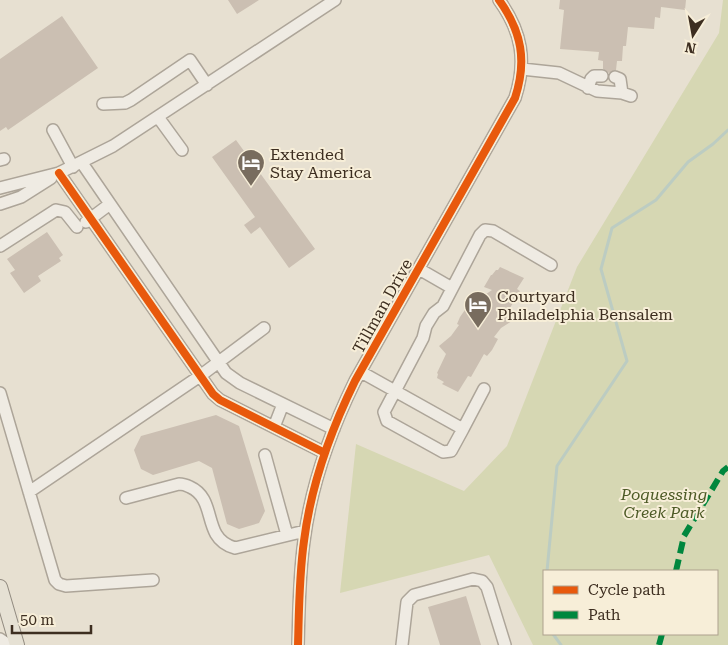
<svg xmlns="http://www.w3.org/2000/svg" width="728" height="645" font-family="'Roboto Serif',serif">
<rect width="100%" height="100%" fill="#e7e0d1"/>
<path fill="#d6d7b3" fill-rule="evenodd" d="M 723,0 L 728,0 L 728,645 L 533,645 L 489,555 L 340,593 L 356,444 L 464,491 L 507,446 L 577,267 L 719,33 ZM 717,571 L 717,634 L 544,634 L 544,571 Z"/>
<g fill="none" stroke-linecap="round" stroke-linejoin="round">
<path stroke="#bcccc2" stroke-width="3" d="M 547,571 L 557,466 L 627,361 L 601,269 L 612,228 L 656,200 L 688,162 L 713,144 L 728,130
M 553,634 L 561,645"/>
</g>
<path fill="#cbbfb2" d="M 228,0 L 259,0 L 237,14 Z
M 560,0 L 686,0 L 685,10 L 661,7 L 660,18 L 655,17 L 654,29 L 628,27 L 626,46 L 623,46 L 622,61 L 617,61 L 616,70 L 609,73 L 603,69 L 603,61 L 598,60 L 599,52 L 560,49 L 564,10 L 559,9 Z
M 62,16 L 98,68 L 8,130 L 6,127 L 0,131 L 0,59 Z
M 236,140 L 315,249 L 289,268 L 260,227 L 251,234 L 244,225 L 255,217 L 212,157 Z
M 47,232 L 63,255 L 59,258 L 61,261 L 38,276 L 41,281 L 24,293 L 10,273 L 15,270 L 7,259 Z
M 500,267 L 524,278 L 517,289 L 520,291 L 510,308 L 512,309 L 508,315 L 512,321 L 501,328 L 494,337 L 498,339 L 492,350 L 487,356 L 484,354 L 471,377 L 468,376 L 458,392 L 442,384 L 444,382 L 437,378 L 438,374 L 437,373 L 446,354 L 439,346 L 451,336 L 459,325 L 457,324 L 460,317 L 467,307 L 492,290 L 484,287 L 491,275 L 492,275 L 496,270 L 498,270 Z
M 216,415 L 239,426 L 265,511 L 259,523 L 239,529 L 227,524 L 212,468 L 199,461 L 153,475 L 141,469 L 134,450 L 141,436 Z
M 466,596 L 481,645 L 440,645 L 428,607 Z"/>
<g fill="none" stroke-linecap="round" stroke-linejoin="round">
<defs>
<path id="minor" d="M 522,69 L 559,73 L 597,91 L 622,93 L 631,96
M 615,77 L 620,79 L 622,93
M 588,88 L 591,79 L 594,76 L 602,76
M 103,104 L 125,103 L 131,100 L 190,60 L 207,85
M 158,117 L 182,150
M 53,130 L 73,167
M 0,160 L 4,159
M 82,163 L 226,373 L 240,383 L 334,429
M 59,173 L 213,394 L 220,400 L 325,453
M 0,188 L 59,173 L 113,146 L 335,0
M 0,204 L 21,197 L 51,178
M 86,222 L 110,204
M 0,246 L 56,210 L 65,212 L 77,227
M 419,269 L 452,288
M 361,372 L 463,429 L 451,451 L 443,452 L 387,421 L 384,412 L 423,338 L 426,326 L 434,313 L 443,306 L 480,235 L 485,230 L 493,231 L 551,265
M 0,393 L 55,580 L 59,584 L 66,586 L 153,580
M 274,427 L 283,404
M 463,429 L 484,389
M 265,455 L 287,535
M 29,492 L 200,376 L 264,328
M 126,498 L 179,484 C 184,484 186,485 190,487 C 210,496 207,518 216,534 C 220,541 228,546 235,548 L 305,531
M 0,639 L 9,645
M 298,645 C 299,611 299,576 304,541 C 311,485 330,432 355,381 L 515,98 C 527,61 522,32 499,0
M 402,645 L 407,602 L 414,595 L 473,579 L 482,581 L 487,587 L 505,645"/>
<path id="major" d="M 0,587 L 17,645"/>
</defs>
<use href="#minor" stroke="#ada599" stroke-width="14"/>
<use href="#major" stroke="#928b80" stroke-width="16"/>
<use href="#minor" stroke="#efebe3" stroke-width="11"/>
<use href="#major" stroke="#e6e1d4" stroke-width="14"/>
<path stroke="#00873e" stroke-width="6" stroke-dasharray="12 6" stroke-linecap="butt" d="M 676,571 L 684,536 L 723,471 L 728,467
M 659,645 L 662,634"/>
<defs>
<path id="cycleway" d="M 59,173 L 213,394 L 220,400 L 325,453
M 298,645 C 299,611 299,576 304,541 C 311,485 330,432 355,381 L 515,98 C 527,61 522,32 499,0"/>
</defs>
<use href="#cycleway" stroke="#f7eed8" stroke-width="11"/>
<use href="#cycleway" stroke="#e8590c" stroke-width="8"/>
</g>
<defs>
<symbol id="hotel-pin" viewBox="-11 -11 22 30"><path d="M0 17L-7.5 6A9.5 9.5 0 1 1 7.5 6Z" fill="#786c5e" stroke="#f7eed8"/><path d="M-6-4.5h1.5V1H6V5H4.5V3h-9V5H-6ZM-4 0a1.8 1.8 0 1 1 3.6 0ZM.5 0V-2.5h3Q6-2.5 6 0Z" fill="#fff"/></symbol>
</defs>
<g fill-rule="evenodd">
<use href="#hotel-pin" x="235" y="147" width="32" height="43"/>
<use href="#hotel-pin" x="462" y="289" width="32" height="43"/>
</g>
<g text-anchor="middle" stroke-width="4" stroke-linejoin="round" paint-order="stroke">
<g font-size="16" fill="#3d2e20" stroke="#f7eed8" text-anchor="start">
<text x="270" y="160">Extended<tspan x="270" dy="18">Stay America</tspan></text>
<text x="497" y="302">Courtyard<tspan x="497" dy="18">Philadelphia Bensalem</tspan></text>
</g>
<g font-size="16" fill="#3d2e20" stroke="#f7eed8">
<text transform="translate(382 306) rotate(-61)" y="6">Tillman Drive</text>
</g>
<g font-size="16" font-style="italic" fill="#4d5a26" stroke="#f7eed8">
<text x="664" y="500">Poquessing<tspan x="664" dy="18">Creek Park</tspan></text>
</g>
</g>
<rect x="543" y="570" width="175" height="65" fill="#f7eed8" stroke="#ada18e"/>
<rect x="553" y="586" width="25" height="8" fill="#e8590c" stroke="#ada18e"/>
<text x="588" y="595" font-size="15" fill="#3d2e20">Cycle path</text>
<rect x="553" y="611" width="25" height="8" fill="#00873e" stroke="#ada18e"/>
<text x="588" y="620" font-size="15" fill="#3d2e20">Path</text>
<g transform="translate(693 35) rotate(191)" stroke="#f7eed8" stroke-width="4" paint-order="stroke">
<path d="M0-4L9 19L0 12L-9 19Z" fill="#3d2e20"/>
<text y="-8" font-size="14" font-weight="bold" text-anchor="middle" fill="#3d2e20">N</text>
</g>
<path d="M12 625v8h79v-8" fill="none" stroke="#3d2e20" stroke-width="2.5"/>
<text x="20" y="625" font-size="15" fill="#3d2e20" stroke="#f7eed8" stroke-width="4" paint-order="stroke">50 m</text>
</svg>
